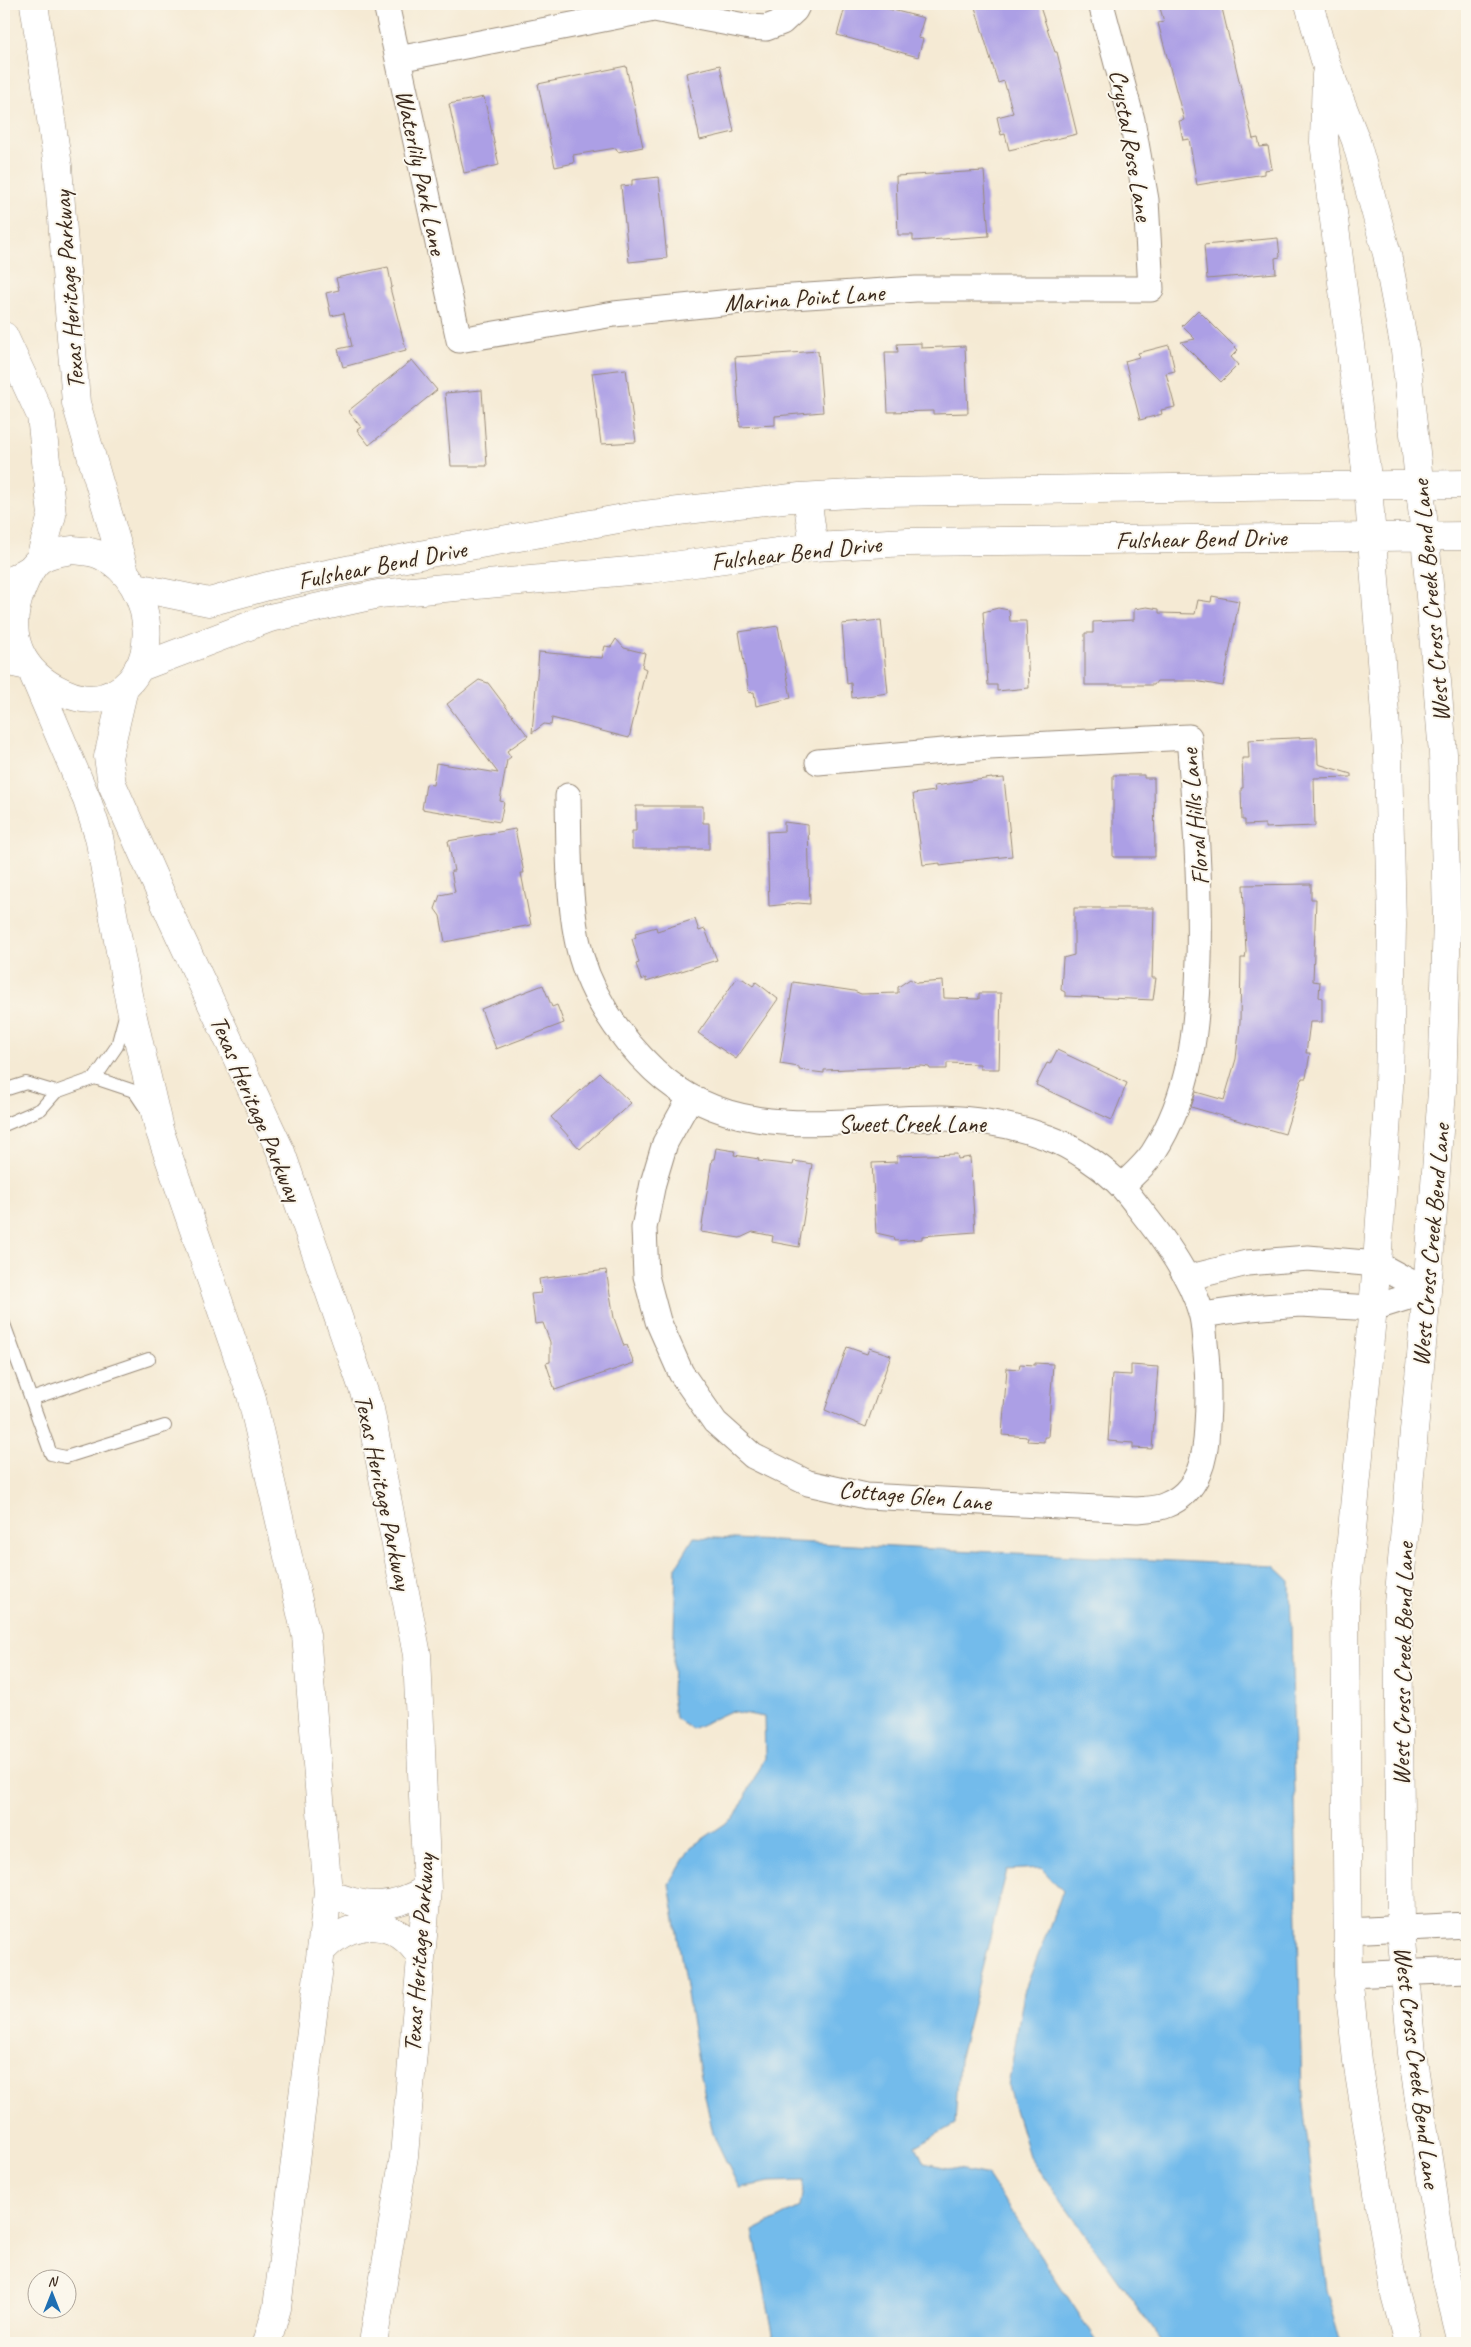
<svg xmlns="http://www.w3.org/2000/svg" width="1471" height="2347" font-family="Caveat,sans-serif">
<rect width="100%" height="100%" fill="#fbf7ec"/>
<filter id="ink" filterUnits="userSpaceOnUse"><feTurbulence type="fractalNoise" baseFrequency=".02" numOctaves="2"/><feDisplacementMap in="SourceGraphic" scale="10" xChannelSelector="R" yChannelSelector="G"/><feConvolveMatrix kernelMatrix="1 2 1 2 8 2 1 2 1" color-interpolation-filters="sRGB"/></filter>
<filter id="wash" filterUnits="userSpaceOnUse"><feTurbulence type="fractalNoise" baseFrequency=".0096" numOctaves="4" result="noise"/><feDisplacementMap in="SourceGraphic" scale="20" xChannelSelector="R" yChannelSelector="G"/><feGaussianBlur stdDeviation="1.12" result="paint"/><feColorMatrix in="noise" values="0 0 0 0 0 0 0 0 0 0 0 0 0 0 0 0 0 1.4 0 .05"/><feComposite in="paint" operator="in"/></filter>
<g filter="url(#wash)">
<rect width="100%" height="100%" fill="#f5ead4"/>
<path fill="#73bbeb" stroke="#577284" d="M 694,1537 L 1274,1566 L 1290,1581 L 1302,2096 L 1326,2290 L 1342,2343 L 1163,2343 L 1029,2156 L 1008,2086 L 1024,1992 L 1063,1891 L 1041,1868 L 1007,1870 L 959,2060 L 955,2124 L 916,2146 L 924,2163 L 988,2176 L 1098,2343 L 775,2343 L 753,2231 L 800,2207 L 804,2181 L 770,2182 L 739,2188 L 713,2134 L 699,2067 L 669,1884 L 691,1847 L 735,1817 L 765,1758 L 764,1717 L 731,1711 L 692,1729 L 675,1718 L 672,1695 L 676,1567 Z"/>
<g id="blocks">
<path fill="#ac9fe5" d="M 846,4 L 869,4 L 924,18 L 918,38 L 923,39 L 918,57 L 837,35 Z
M 974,4 L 1039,4 L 1055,52 L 1057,52 L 1077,134 L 1009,150 L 1005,134 L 1001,135 L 997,117 L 1013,113 L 1004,81 L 998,83 Z
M 1176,4 L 1221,4 L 1253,139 L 1258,138 L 1260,147 L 1268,146 L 1272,169 L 1264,170 L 1264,174 L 1197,185 L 1189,139 L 1183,140 L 1179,121 L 1184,120 L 1158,23 L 1164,22 L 1160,8 Z
M 720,65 L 734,132 L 700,140 L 686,73 Z
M 626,66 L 643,147 L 618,152 L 616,148 L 573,155 L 574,163 L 555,167 L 538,84 Z
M 484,97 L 499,165 L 464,173 L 449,104 Z
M 984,171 L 989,236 L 913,241 L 913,235 L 898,235 L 896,176 Z
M 659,177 L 667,258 L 629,262 L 621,186 L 632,185 L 632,180 Z
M 1278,238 L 1280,257 L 1275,258 L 1276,273 L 1207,279 L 1204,245 Z
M 388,267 L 392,287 L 390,288 L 406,350 L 343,367 L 338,349 L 352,346 L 344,313 L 331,316 L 326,293 L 339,290 L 336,278 Z
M 1198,310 L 1238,350 L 1231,357 L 1238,365 L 1221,382 L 1181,342 L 1195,339 L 1182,326 Z
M 921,343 L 921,348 L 965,346 L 968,413 L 933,414 L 933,411 L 888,412 L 885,352 L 898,352 L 897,344 Z
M 1169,345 L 1175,371 L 1166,373 L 1175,407 L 1161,410 L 1162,414 L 1140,420 L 1125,361 L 1139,357 L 1138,353 Z
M 818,351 L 823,412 L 775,416 L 775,425 L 740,427 L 735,357 Z
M 412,360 L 437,390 L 369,445 L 357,430 L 361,427 L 348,411 Z
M 626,369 L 636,442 L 601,444 L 592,373 Z
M 482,390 L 487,466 L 451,466 L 445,393 Z
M 1212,596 L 1239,601 L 1223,686 L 1195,681 L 1157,681 L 1154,685 L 1085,685 L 1085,633 L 1093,633 L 1093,622 L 1134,620 L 1134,609 L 1147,607 L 1159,609 L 1159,613 L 1195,614 L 1198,600 L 1211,602 Z
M 998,608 L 1009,610 L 1010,621 L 1026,621 L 1029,688 L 997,691 L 997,685 L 988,685 L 983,612 Z
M 881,620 L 888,693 L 852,698 L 851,683 L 847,684 L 842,624 Z
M 778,626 L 791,698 L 756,706 L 754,692 L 749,693 L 739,632 Z
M 616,639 L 624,648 L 645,653 L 642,667 L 646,669 L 629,738 L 552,718 L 551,725 L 544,724 L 532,733 L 539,652 L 602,658 L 605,646 L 611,647 Z
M 479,680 L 488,683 L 528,736 L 507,751 L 511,757 L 507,760 L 500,801 L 504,802 L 500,822 L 422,809 L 426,784 L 433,785 L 436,763 L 498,773 L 447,704 Z
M 1317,737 L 1318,764 L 1351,774 L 1351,777 L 1314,778 L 1315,826 L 1265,828 L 1265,824 L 1245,825 L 1245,820 L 1242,820 L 1241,788 L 1243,788 L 1242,758 L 1249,758 L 1248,740 Z
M 1113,775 L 1144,775 L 1144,778 L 1154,778 L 1155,857 L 1113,857 Z
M 992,778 L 992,779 L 1004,778 L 1012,856 L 963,861 L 963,863 L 940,866 L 940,863 L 923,865 L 913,794 L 935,791 L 934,786 Z
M 636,806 L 703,806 L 703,823 L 709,823 L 709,849 L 632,849 L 632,831 L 636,831 Z
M 784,822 L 808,825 L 810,904 L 798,903 L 769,906 L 767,832 L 784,831 Z
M 515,829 L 524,873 L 521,873 L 531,925 L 445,942 L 440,916 L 435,909 L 440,895 L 455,892 L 451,871 L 454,871 L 448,841 Z
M 1311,884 L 1311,899 L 1316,899 L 1313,981 L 1320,982 L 1319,997 L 1322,998 L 1322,1022 L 1310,1022 L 1306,1053 L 1310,1053 L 1306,1078 L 1302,1078 L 1285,1134 L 1191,1107 L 1196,1092 L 1224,1100 L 1236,1059 L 1240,1022 L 1241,958 L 1245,958 L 1246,952 L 1243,885 Z
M 1074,908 L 1154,908 L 1152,978 L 1156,978 L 1153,1000 L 1065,996 L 1065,992 L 1061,990 L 1063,958 L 1074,955 Z
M 695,919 L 699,931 L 705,929 L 717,960 L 646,982 L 646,978 L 641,980 L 636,964 L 639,963 L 632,939 L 636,937 L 635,933 L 656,927 L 657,931 Z
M 737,978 L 743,979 L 753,986 L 756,982 L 778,999 L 736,1059 L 698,1033 Z
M 910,979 L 917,983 L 943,981 L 944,998 L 979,999 L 979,993 L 1001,993 L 999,1069 L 980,1069 L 980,1064 L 947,1063 L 947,1069 L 930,1069 L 929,1067 L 922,1066 L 824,1070 L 824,1073 L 799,1070 L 799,1067 L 780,1064 L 793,982 L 854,991 L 861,994 L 898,993 L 898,987 Z
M 543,985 L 552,1007 L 557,1005 L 564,1023 L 496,1049 L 481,1009 Z
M 1057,1050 L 1127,1083 L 1112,1120 L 1036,1085 L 1047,1063 L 1050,1064 Z
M 600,1073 L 631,1103 L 580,1149 L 551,1117 Z
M 716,1148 L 735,1151 L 734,1155 L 759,1159 L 758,1161 L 793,1165 L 794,1161 L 812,1164 L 799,1247 L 772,1242 L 773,1236 L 753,1232 L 740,1238 L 701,1232 L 712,1159 L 714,1159 Z
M 957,1154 L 958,1159 L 970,1157 L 975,1232 L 922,1236 L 922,1239 L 895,1241 L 894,1237 L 876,1233 L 872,1163 L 897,1162 L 897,1156 Z
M 606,1270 L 614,1318 L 624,1346 L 627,1345 L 634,1363 L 555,1390 L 546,1363 L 550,1362 L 550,1342 L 543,1323 L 535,1324 L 531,1294 L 541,1293 L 539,1279 Z
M 847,1347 L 867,1354 L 869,1348 L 891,1355 L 866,1427 L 825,1410 Z
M 1035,1363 L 1053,1364 L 1048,1437 L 1044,1437 L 1044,1442 L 1027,1441 L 1028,1437 L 1002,1435 L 1007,1368 L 1019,1369 L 1020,1364 L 1035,1365 Z
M 1131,1365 L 1158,1367 L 1152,1449 L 1133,1448 L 1133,1443 L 1108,1441 L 1112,1374 L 1131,1375 Z"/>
</g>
</g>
<g filter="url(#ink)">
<use href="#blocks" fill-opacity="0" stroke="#988a79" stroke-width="1"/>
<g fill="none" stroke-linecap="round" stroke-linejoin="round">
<defs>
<path id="lane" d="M 95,1078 L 134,1091 L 146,1109
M 4,1090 L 26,1083 L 56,1092
M 4,1125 L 41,1109 L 56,1092 L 95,1078 L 117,1046 L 126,1012
M 4,1324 L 51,1454 L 66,1457 L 165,1426
M 31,1399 L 149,1359"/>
<path id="street" d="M 386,4 L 459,340 L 614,314 L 761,299 L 916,289 L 1151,289 L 1146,200 L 1132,120 L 1101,4
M 398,59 L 654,9 L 750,27 L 766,28 L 782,22 L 795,10 L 798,4
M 818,762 L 989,747 L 1189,737 C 1195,811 1201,885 1199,960 C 1197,1029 1191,1094 1153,1153 C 1145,1165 1132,1176 1122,1186
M 568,796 C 569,843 568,892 577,939 C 586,989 618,1036 654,1070 C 736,1148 844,1116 944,1118 C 980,1119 1016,1126 1049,1138 C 1072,1146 1107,1170 1123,1188 C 1132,1198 1140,1210 1149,1221 C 1170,1248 1192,1280 1201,1313 C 1204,1323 1204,1333 1205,1343 C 1208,1371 1209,1398 1207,1426 C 1206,1458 1199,1492 1166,1505 C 1158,1509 1147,1509 1137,1510 L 866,1496 L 808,1483 L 753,1456 L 715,1422 L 681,1373 L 658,1321 L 646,1276 L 644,1228 L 653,1183 L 665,1143 L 690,1098
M 1187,1278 L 1247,1263 L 1308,1258 L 1377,1264 L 1427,1291
M 1202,1315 L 1251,1308 L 1300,1304 L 1373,1308 L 1427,1291
M 1347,1931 L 1467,1925
M 1348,1975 L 1467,1970"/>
<path id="secondary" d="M 1309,4 L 1326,64 L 1356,141 L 1387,254 L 1405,350 L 1425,536 L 1443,754 L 1447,918 L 1442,1091 L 1427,1291 L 1398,1604 L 1401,1929 L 1412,2053 L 1446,2277 L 1462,2343
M 1326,75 L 1324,142 L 1368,485 L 1388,755 L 1392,924 L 1389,1087 L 1377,1264 L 1345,1604 L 1348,1975 L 1357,2061 L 1393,2287 L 1408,2343
M 807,497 L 814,547
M 4,585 L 29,570
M 136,587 L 209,602 L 268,586 L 430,553 L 635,516 L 800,497 L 885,492 L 1467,484
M 4,661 L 28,666
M 138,668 L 270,618 L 379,594 L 650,569 L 814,547 L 908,542 L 1467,536"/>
<path id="primary" d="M 34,4 L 58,166 L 76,403 L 125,572
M 4,336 L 41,416 L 52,515 L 40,559
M 73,550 C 83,551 93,551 102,556 C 157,581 165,680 104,697 C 91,701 75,698 63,692 C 20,673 4,635 21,591 C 33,560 39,554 73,550 Z
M 34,676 L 87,800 L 99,837 L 129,1000 L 159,1129 L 251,1395 L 306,1635 L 328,1893 L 277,2308 L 267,2343
M 124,688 L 108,757 L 112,784 L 172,919 L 281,1152 L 370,1409 L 417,1655 L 427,1889 L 404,2156 L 373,2343
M 328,1893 C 365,1910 393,1909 427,1889
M 323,1949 C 353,1917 396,1918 420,1956"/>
</defs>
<use href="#lane" stroke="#988a79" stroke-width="14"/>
<use href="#street" stroke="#988a79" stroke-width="27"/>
<use href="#secondary" stroke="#988a79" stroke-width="29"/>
<use href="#primary" stroke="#988a79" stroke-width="29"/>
<use href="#lane" stroke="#fff" stroke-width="12"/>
<use href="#street" stroke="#fff" stroke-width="25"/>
<use href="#secondary" stroke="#fff" stroke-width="28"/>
<use href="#primary" stroke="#fff" stroke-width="28"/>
</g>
</g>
<g text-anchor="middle" stroke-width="4" stroke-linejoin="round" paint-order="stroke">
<g font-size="25" fill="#3b2a1e" stroke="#fbf7ec">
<text transform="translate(1132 145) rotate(80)" y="9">Crystal Rose Lane</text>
<text transform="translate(422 172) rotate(78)" y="9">Waterlily Park Lane</text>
<text transform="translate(68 290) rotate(-94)" y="9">Texas Heritage Parkway</text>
<text transform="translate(804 297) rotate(-4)" y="9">Marina Point Lane</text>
<text transform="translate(1201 538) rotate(-1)" y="9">Fulshear Bend Drive</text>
<text transform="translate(796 552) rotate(-6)" y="9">Fulshear Bend Drive</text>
<text transform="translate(382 564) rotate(-11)" y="9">Fulshear Bend Drive</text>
<text transform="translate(1430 601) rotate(-95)" y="9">West Cross Creek Bend Lane</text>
<text transform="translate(1194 817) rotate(-95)" y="9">Floral Hills Lane</text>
<text transform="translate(257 1108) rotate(67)" y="9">Texas Heritage Parkway</text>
<text x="912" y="1132">Sweet Creek Lane</text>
<text transform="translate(1430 1245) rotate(-85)" y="9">West Cross Creek Bend Lane</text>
<text transform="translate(384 1492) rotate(78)" y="9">Texas Heritage Parkway</text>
<text transform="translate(915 1495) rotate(5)" y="9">Cottage Glen Lane</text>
<text transform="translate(1402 1664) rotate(-89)" y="9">West Cross Creek Bend Lane</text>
<text transform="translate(418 1953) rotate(-86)" y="9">Texas Heritage Parkway</text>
<text transform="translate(1418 2067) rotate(83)" y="9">West Cross Creek Bend Lane</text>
</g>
</g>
<rect width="1471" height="2347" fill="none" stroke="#fbf7ec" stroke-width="20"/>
<g transform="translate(52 2294)"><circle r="24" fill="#fbf7ec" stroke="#aea59a"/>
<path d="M0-4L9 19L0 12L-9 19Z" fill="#1f6fb2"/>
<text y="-8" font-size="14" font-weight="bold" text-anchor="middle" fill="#3b2a1e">N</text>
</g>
</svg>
